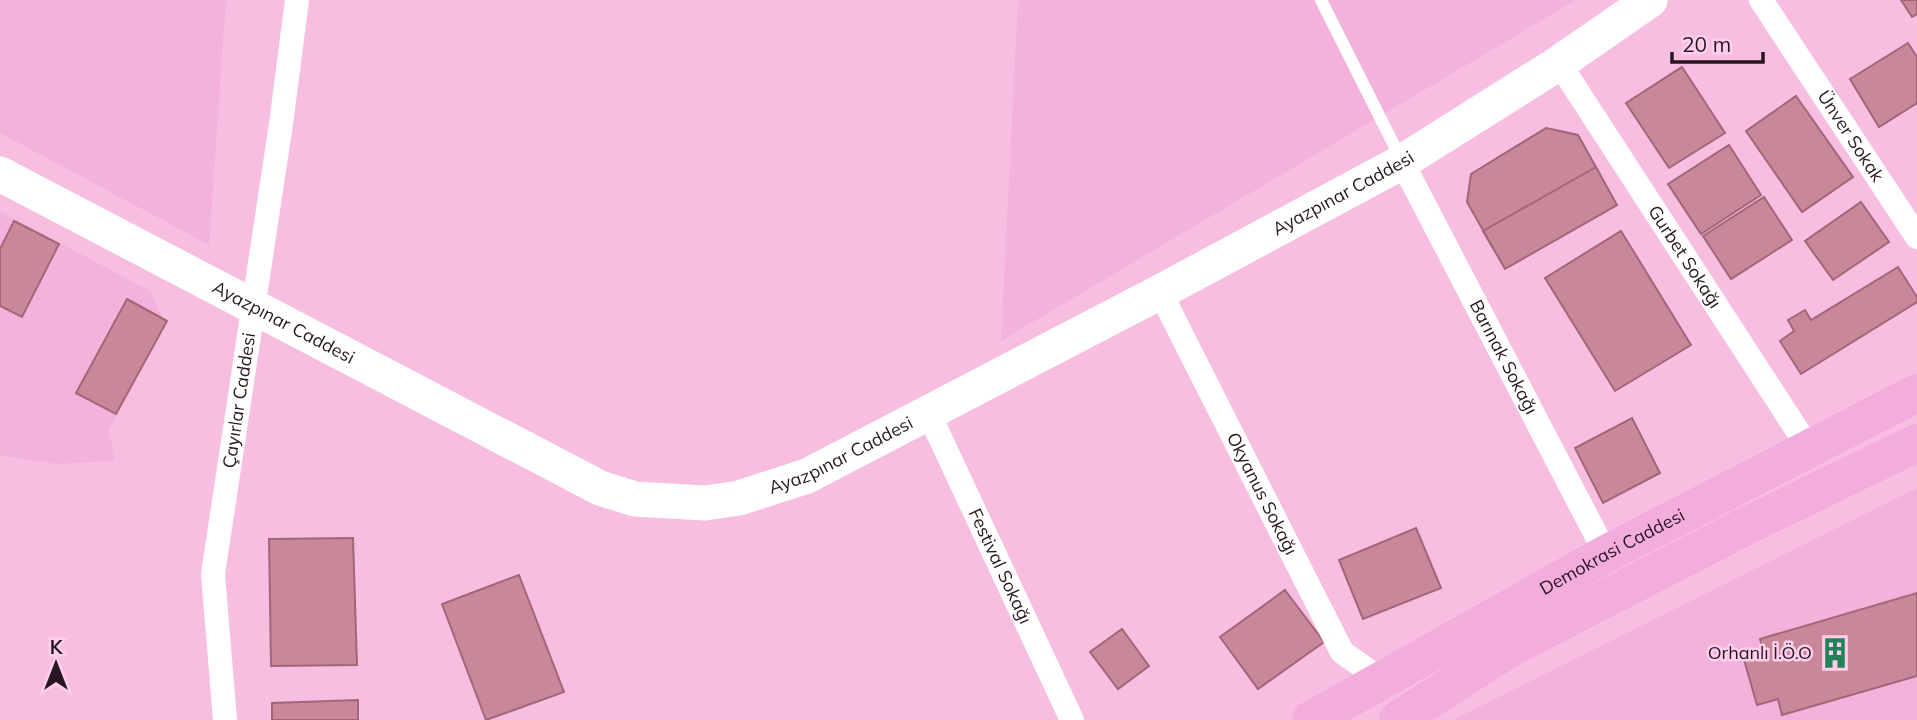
<svg xmlns="http://www.w3.org/2000/svg" width="1917" height="720" font-family="Mulish,sans-serif">
<rect width="100%" height="100%" fill="#f8bee2"/>
<path fill="#f3b2db" d="M 0,0 L 226,0 L 209,245 L 0,133 Z
M 1018,0 L 1576,0 L 1001,341 Z
M 0,211 L 150,291 L 166,325 L 109,430 L 115,461 L 57,464 L 0,456 Z
M 1917,488 L 1917,720 L 1453,720 Z"/>
<path fill="#c8889a" stroke="#a26677" stroke-width="2" d="M 1901,0 L 1917,0 L 1917,14 L 1912,17 Z
M 1908,43 L 1917,57 L 1917,103 L 1879,127 L 1850,79 Z
M 1682,67 L 1725,133 L 1669,168 L 1626,103 Z
M 1796,96 L 1853,177 L 1802,212 L 1746,131 Z
M 1546,128 L 1578,135 L 1617,205 L 1505,269 L 1467,202 L 1471,174 Z
M 1729,145 L 1761,195 L 1701,234 L 1668,184 Z
M 1596,167 L 1617,205 L 1505,269 L 1483,231 Z
M 1764,197 L 1792,240 L 1731,279 L 1703,236 Z
M 1861,202 L 1889,242 L 1833,280 L 1805,241 Z
M 14,221 L 59,244 L 22,317 L 0,306 L 0,249 Z
M 1621,231 L 1691,345 L 1615,391 L 1545,278 Z
M 1898,267 L 1917,297 L 1917,302 L 1801,374 L 1780,341 L 1794,331 L 1788,320 L 1805,310 L 1811,320 Z
M 127,299 L 167,321 L 116,414 L 76,393 Z
M 1632,418 L 1660,473 L 1603,503 L 1575,448 Z
M 1416,528 L 1441,588 L 1363,619 L 1339,560 Z
M 353,538 L 357,665 L 271,666 L 269,539 Z
M 519,575 L 564,692 L 486,720 L 442,604 Z
M 1285,590 L 1324,642 L 1258,689 L 1220,637 Z
M 1917,593 L 1917,676 L 1782,715 L 1778,699 L 1757,705 L 1743,656 L 1763,651 L 1760,639 Z
M 1122,629 L 1149,666 L 1118,689 L 1090,652 Z
M 358,700 L 358,720 L 272,720 L 272,703 Z"/>
<g fill="none" stroke-linecap="round" stroke-linejoin="round">
<path stroke="#fff" stroke-width="12" d="M 1321,0 L 1401,159"/>
<g stroke="#fff" stroke-width="24">
<path id="s1" d="M 1761,0 L 1917,237"/>
<path id="s2" d="M 1559,63 L 1810,450"/>
<path id="s3" d="M 1402,162 L 1606,554"/>
<path id="s4" d="M 1160,292 L 1342,652 L 1380,679"/>
<path id="s5" d="M 929,414 L 1072,720"/>
<path id="s6" d="M 225,720 L 213,574 L 281,124 L 297,0"/>
</g>
<path stroke="#fff" stroke-width="35" id="s7" d="M 0,174 L 600,488 L 635,499 L 705,503 L 739,498 L 807,476 L 1160,292 L 1402,162 L 1559,63 L 1650,0"/>
<g stroke="#f2addc" stroke-width="38">
<path id="s8" d="M 1311,720 L 1606,554 L 1917,393"/>
<path d="M 1398,720 L 1510,648 L 1746,526 L 1917,443"/>
</g>
</g>
<defs>
<symbol id="building-bare" viewBox="-9 -9 18 18"><path d="M-4-6H4V6H1V3H-1V6H-4ZM-2.5-4.3h1.7v1.8h-1.7ZM.8-4.3h1.7v1.8H.8ZM-2.5-1h1.7V.8h-1.7ZM.8-1h1.7V.8H.8Z" fill="#22825a" stroke="#ffcfec" stroke-width="2.5" paint-order="stroke"/></symbol>
</defs>
<g fill-rule="evenodd">
<use href="#building-bare" x="1813" y="631" width="44" height="44"/>
</g>
<g text-anchor="middle" stroke-width="5" stroke-linejoin="round" paint-order="stroke">
<g font-size="18" fill="#291522" stroke="#ffcfec">
<text dy="6" stroke="none"><textPath href="#s1" startOffset="163">Ünver Sokak</textPath></text>
<text dy="6" stroke="none"><textPath href="#s7" startOffset="1496">Ayazpınar Caddesi</textPath></text>
<text dy="6" stroke="none"><textPath href="#s2" startOffset="231">Gurbet Sokağı</textPath></text>
<text dy="6" stroke="none"><textPath href="#s7" startOffset="320">Ayazpınar Caddesi</textPath></text>
<text dy="6" stroke="none"><textPath href="#s3" startOffset="220">Barınak Sokağı</textPath></text>
<text dy="6" stroke="none"><textPath href="#s6" startOffset="322">Çayırlar Caddesi</textPath></text>
<text dy="6" stroke="none"><textPath href="#s7" startOffset="929">Ayazpınar Caddesi</textPath></text>
<text dy="6" stroke="none"><textPath href="#s4" startOffset="226">Okyanus Sokağı</textPath></text>
<text dy="6" stroke="none"><textPath href="#s8" startOffset="345">Demokrasi Caddesi</textPath></text>
<text dy="6" stroke="none"><textPath href="#s5" startOffset="168">Festival Sokağı</textPath></text>
</g>
<g font-size="18" fill="#291522" stroke="#ffcfec" text-anchor="end">
<text x="1812" y="659">Orhanlı İ.Ö.O</text>
</g>
</g>
<g transform="translate(56 664)" stroke="#ffcfec" stroke-width="5" paint-order="stroke">
<path d="M0-5L12 26L0 18L-12 26Z" fill="#291522"/>
<text y="-10" font-size="19" font-weight="bold" text-anchor="middle" fill="#291522">K</text>
</g>
<path d="M1672 52v10h91v-10" fill="none" stroke="#291522" stroke-width="3.5"/>
<text x="1682" y="52" font-size="21" fill="#291522" stroke="#ffcfec" stroke-width="5" paint-order="stroke">20 m</text>
</svg>
